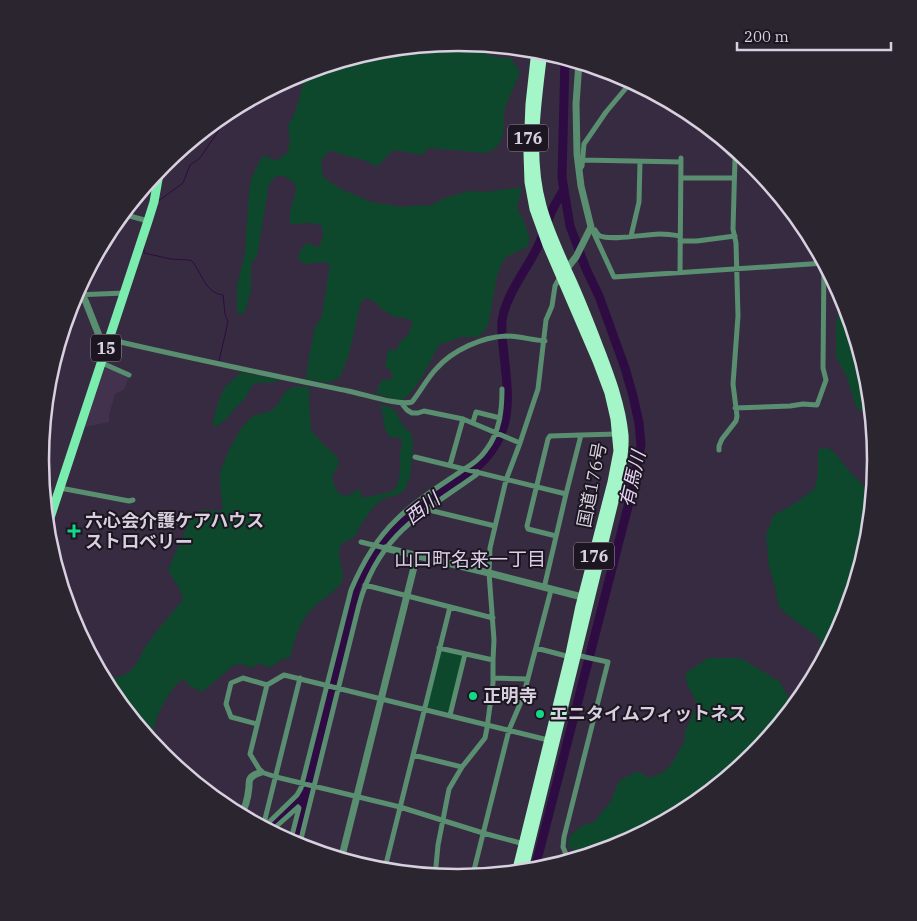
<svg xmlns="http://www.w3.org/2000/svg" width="917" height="921" font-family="'IBM Plex Serif','Noto Sans JP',serif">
<rect width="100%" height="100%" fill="#372b41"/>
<path fill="#42324e" d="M 105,367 L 107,367 L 129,376 L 124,390 L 115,394 L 109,415 L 109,422 L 85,427 Z"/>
<path fill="#0d482d" d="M 452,43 L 452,46 L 470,48 L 496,57 L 511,58 L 520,72 L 519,75 C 515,86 506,102 504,113 C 503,117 504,121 504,125 C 503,140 500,148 486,153 L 428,148 L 423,155 L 393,150 L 379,165 L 375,166 L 364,160 L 344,155 L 333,151 L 329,151 L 322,160 L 321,164 L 323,176 L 326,179 L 339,188 L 371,202 L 403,207 L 422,205 L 429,206 L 443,199 L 468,191 L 485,192 L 522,187 L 517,208 L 525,224 L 530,240 L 527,247 L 508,256 L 503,261 L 497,276 L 489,321 L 486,329 L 478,337 L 462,337 L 439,345 C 433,356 413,399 400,400 C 395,400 382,395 377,394 L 377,389 L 383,379 L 389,380 L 393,377 L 390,370 L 385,366 L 388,350 L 397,350 L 400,342 L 408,335 L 413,322 L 402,317 L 394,317 L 382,309 L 376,303 L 367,298 L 361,302 L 349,354 L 344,367 L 339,378 L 328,383 L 306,379 L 309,356 L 315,328 L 322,316 L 330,263 L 320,262 L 308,264 L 304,264 L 298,258 C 300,251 302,245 309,243 L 316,247 L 320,246 L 323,234 L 322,226 L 313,223 L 290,224 L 290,212 L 296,191 L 295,184 C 290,179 283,173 275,177 C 273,179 271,182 269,184 L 257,256 L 251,264 L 251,292 L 244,314 L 237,313 L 237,285 L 245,254 L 248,205 L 251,179 L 263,155 L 276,161 L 287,153 L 290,142 L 288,126 L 295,112 L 301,93 L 304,73 L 377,50 Z
M 846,303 L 869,379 L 873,416 L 859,410 L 856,407 L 846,375 L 836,357 L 836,322 L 841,307 Z
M 240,372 L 280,380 C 269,385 263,381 253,384 L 244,400 L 235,408 L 229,416 L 223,422 L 213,428 C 212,420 221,392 226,386 C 232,380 235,380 240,372 Z
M 297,386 L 308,387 L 310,390 L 309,398 L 311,430 L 321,442 L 337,457 L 339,464 L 332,476 L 334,485 L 338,493 L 347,496 L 359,489 L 363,498 L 393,491 L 398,483 L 400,472 L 400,454 L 402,442 L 401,439 L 397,437 L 389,437 L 385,429 L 381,405 L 390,407 L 396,412 L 402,424 L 412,435 L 413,448 L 410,477 L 404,491 L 397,495 L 385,498 L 375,505 L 361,524 L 356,535 L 349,540 L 342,543 C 334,557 346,570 342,581 C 338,590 318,602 311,610 C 298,623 295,642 289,659 L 284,658 L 270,668 L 259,663 L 251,668 L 242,664 L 234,665 L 202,692 L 190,686 L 183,679 C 174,683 157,713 155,724 C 153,730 153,738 153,744 L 111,693 L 103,678 C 110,678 119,678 126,674 C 136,669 140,655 146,646 C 156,631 169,617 180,603 L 183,599 L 179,588 L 168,570 L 191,518 C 198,508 209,510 220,511 L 223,508 C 222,498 219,483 220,474 C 224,459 239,426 252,417 C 258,413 267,414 273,409 C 285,400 278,391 297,386 Z
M 826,447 L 834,452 L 849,471 L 865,487 L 870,493 L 873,501 L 869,542 L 845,621 L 819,669 L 818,664 L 820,640 L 814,634 L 791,618 L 779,607 L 774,583 L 769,567 L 766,535 L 774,515 L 796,503 L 815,488 L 818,473 L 818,450 Z
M 444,651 L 461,655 L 463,658 L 450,709 L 446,712 L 429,708 L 427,705 L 441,652 Z
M 708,658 L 740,658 L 779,681 L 791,701 L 795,707 L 754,757 L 691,809 L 618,847 L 579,859 L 579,854 L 570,847 L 567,844 L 570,837 L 573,833 L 582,826 L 594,822 L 611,801 L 618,783 L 621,780 L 636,772 L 640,772 L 649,778 L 662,773 L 671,765 L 685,740 L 685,730 L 696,708 L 695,699 L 689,688 L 686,681 L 686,673 Z"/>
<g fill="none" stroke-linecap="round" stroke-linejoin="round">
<path stroke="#2f0b43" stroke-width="1" d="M 157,202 L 183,183 L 190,165 L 200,158 L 219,130 L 220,118
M 144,247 L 144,253 L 171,259 L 189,260 L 192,261 C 202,273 205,293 223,295 L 225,314 L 228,322 L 219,361"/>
<path stroke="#2f0b43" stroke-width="9" d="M 266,830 L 304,795
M 293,844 L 354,596 L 357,584 L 374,553 L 395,529 L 407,516 L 476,468 C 514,434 509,400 504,355 C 503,344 501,332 502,321 C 505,297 524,273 535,252 C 542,240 545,226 551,213 C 554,205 560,197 564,189
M 534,872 L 632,491 L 641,445 L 639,423 L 633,396 L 625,368 L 599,296 L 586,269 L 570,226 L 562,178 L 565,58"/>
<path stroke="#5a8e70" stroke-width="5" d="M 583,160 L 681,162
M 579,170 L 582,166 L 584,144 L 606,112 L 632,81
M 681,178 L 734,178
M 123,213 L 126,215 L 148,221
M 591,227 L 614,277 L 825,263
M 595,230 C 597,233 597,234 600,236 C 612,241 646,234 660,234 C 667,234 674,235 680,236
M 631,236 L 639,202 L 640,162
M 680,241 L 697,241 L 735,236
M 680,273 L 681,158
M 75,295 L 124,293
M 108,342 L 116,341 C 193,359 271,375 348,391 C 364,394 398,406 412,402 C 421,391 427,378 437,368 C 453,350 482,337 506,336 C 519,336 532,340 545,341
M 102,363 L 129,375
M 402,404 L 407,410 L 412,413 L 418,413 L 424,411 L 463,419 L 520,443
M 735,408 L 790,406 L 803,404 L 817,405 L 826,380 L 823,368 L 824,261
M 473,422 L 476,412 L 500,418
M 719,450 L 719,446 L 722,439 L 736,421 L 737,416 L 733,384 L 738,316 L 736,243 L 733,229 L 735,158 C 729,153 724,149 725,140
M 415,457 L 566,494
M 450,465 L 463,419
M 60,488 L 129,501 L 133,500
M 431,508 L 433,511 L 495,526
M 556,536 L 528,529 L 527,526 L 548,439 L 550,436 L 581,435
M 361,542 L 385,548
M 365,585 L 493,618
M 544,588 L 566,494 L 581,435 L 617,434
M 439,648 L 493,660
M 536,648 L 570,657
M 493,678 L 528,679
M 450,715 L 465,654
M 257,724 L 231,717 L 226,704 L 231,683 L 243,678 L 267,685
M 413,755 L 462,767
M 263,828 L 297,795 L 301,788 L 351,590 C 362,564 375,540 396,520 C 415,501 441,485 463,470 C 472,464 480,459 486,450 C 500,432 502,410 502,389
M 270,832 L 298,807
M 271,832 L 266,825 L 265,819 L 300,678
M 290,843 L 299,808 L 298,807
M 524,844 L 483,833 L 400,807 L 276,777 L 261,772 L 250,754 L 267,685 L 284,675 L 548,740
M 299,847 L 359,605 C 378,535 421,514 476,475 L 478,472
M 564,864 L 568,859 L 563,847 L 564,837 L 608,662 L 576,655
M 524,867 L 539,871
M 384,872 L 450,607
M 435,877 L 438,845 L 449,789 L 462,767 L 485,738 L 487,728 L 493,683 L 493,660 L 494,640 L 489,573 L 490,548 L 506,480 L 520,443 L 538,389 L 546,320 L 552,306 L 555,286 L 560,277
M 472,878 L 509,730 L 523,697 L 551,590"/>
<path stroke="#5a8e70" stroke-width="7" d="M 564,272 L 576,257 L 591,227 L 581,186 L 577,154 L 576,104 L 579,62
M 80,295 L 85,300 L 100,338 L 108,342
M 385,548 L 489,573 L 586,598
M 240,816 C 246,808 248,797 249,787 C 249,785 249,781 250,779 C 252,775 257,774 261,772
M 341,860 L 417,555"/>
<path stroke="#7aecae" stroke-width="9" d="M 47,527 L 148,221 L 154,202 L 160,168"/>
<path stroke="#a4f6c8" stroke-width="9" d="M 516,873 L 570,654 L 580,606 L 612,482 L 618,451 L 615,419 L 609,393 L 597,361 L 547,245 L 534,209 L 529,182 L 528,153 L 530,104 L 536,50
M 523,873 L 620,477 C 622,463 625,449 624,435 C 621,404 610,376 599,347 C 589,321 579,295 567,270 C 558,249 548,228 542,206 C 528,155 537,102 543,51"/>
</g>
<g fill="#12d98a" stroke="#1c1620" stroke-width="2">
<path d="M71.5 523.5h5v5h5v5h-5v5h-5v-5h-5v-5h5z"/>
<circle cx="473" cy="696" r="5"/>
<circle cx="540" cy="714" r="5"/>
</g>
<g text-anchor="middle" stroke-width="4" stroke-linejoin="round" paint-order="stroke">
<g fill="#1c1620" stroke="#a098a6" stroke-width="1">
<rect x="508" y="124.5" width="40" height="27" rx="4"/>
<rect x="91" y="334.5" width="30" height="27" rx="4"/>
<rect x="574" y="542.5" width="40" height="27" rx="4"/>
</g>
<g font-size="16" font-weight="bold" fill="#d8d0df">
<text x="528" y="144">176</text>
<text x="106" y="354">15</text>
<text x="594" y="562">176</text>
</g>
<g font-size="18" fill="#d8d0df" stroke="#1c1620">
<text transform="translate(592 485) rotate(-79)" y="6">国道176号</text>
</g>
<g font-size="18" font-weight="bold" fill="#d8d0df" stroke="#1c1620" text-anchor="start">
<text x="85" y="527">六心会介護ケアハウス<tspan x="85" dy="21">ストロベリー</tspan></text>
<text x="483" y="702">正明寺</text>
<text x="550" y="720">エニタイムフィットネス</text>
</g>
<g font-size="19" font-style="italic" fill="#e4d1f5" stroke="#1c1620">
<text transform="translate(632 479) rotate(-77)" y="7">有馬川</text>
<text transform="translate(422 508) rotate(-38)" y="7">西川</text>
</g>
<g font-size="19" fill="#dccde9" stroke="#1c1620">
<text x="470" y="566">山口町名来一丁目</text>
</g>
</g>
<path d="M0 0H917V921H0ZM49 460a409 409 0 1 1 818 0a409 409 0 1 1-818 0Z" fill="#2b252f" fill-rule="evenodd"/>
<path fill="none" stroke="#d8d0df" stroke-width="2.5" d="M49 460a409 409 0 1 1 818 0a409 409 0 1 1-818 0Z"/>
<path d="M737 42v8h154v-8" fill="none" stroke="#d8d0df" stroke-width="2.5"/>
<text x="744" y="42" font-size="15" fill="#d8d0df" stroke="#1c1620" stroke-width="4" paint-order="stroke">200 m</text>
</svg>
